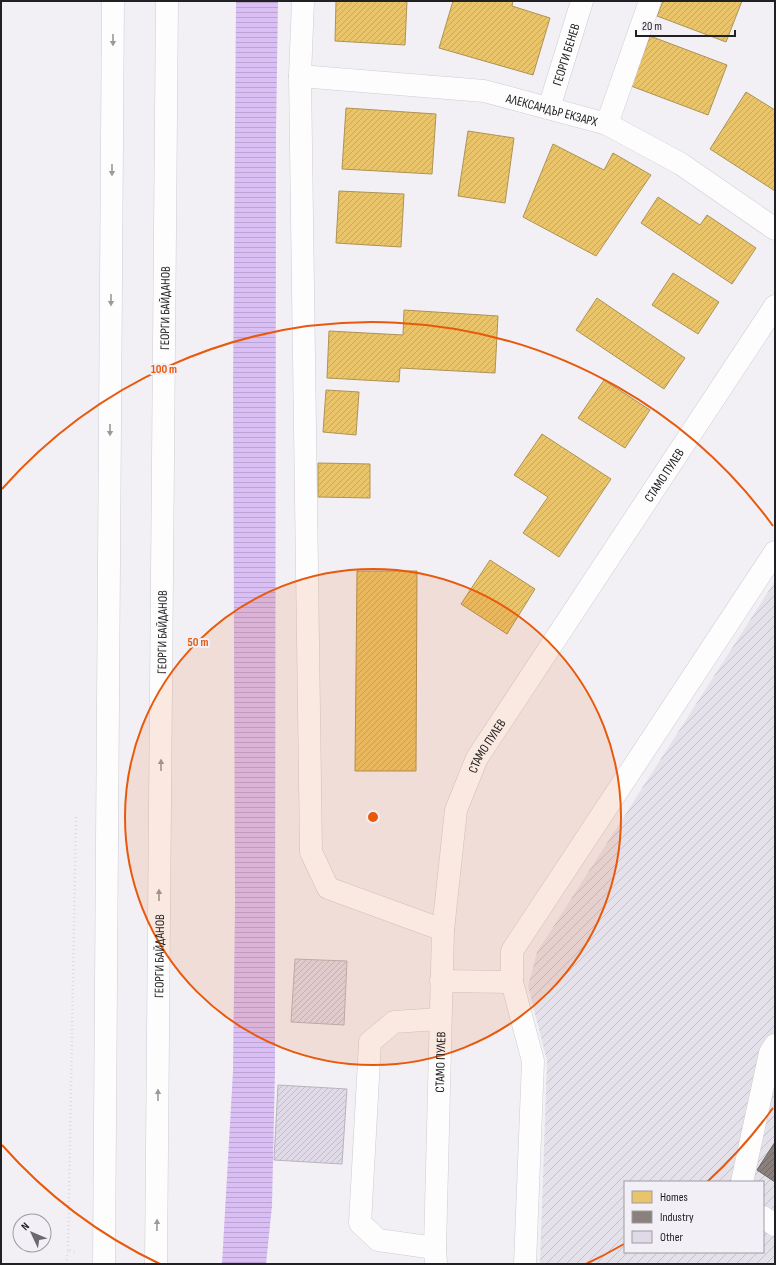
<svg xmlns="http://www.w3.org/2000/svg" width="776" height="1265" font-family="'Sofia Sans Condensed',sans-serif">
<defs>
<pattern id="industrial-furrows" width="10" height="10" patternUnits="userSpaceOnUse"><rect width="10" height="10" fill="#e5e1ea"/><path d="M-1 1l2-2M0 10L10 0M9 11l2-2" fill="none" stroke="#c4c1c8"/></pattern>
<pattern id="water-rules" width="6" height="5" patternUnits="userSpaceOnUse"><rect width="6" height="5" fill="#dabff5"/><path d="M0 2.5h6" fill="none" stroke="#bba4d2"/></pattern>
<pattern id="homes-hatch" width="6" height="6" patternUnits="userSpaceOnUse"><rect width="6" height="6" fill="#e9c46a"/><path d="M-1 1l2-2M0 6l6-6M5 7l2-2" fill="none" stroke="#c8a85c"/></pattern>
<pattern id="industry-hatch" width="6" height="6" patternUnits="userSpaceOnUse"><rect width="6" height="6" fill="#8a817c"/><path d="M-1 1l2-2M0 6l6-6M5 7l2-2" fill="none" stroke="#706965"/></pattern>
<pattern id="building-hatch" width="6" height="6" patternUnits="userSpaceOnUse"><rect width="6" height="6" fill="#e0dae8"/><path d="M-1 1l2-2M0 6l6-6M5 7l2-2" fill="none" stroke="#c0bbc7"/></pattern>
</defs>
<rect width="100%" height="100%" fill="#f2f0f5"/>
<path fill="url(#industrial-furrows)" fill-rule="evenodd" d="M 775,581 L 775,1264 L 540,1264 L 547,1061 L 528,986 L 537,952 ZM 625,1182 L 763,1182 L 763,1252 L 625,1252 Z"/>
<path fill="url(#water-rules)" d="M 236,1 L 278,1 L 276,134 L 275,1071 L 272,1206 L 266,1264 L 222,1264 L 233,1071 L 235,903 L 233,388 Z"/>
<path fill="url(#homes-hatch)" stroke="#ad9354" d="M 336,1 L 407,1 L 405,45 L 335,41 Z
M 453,1 L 513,1 L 512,6 L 550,18 L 533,75 L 439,48 Z
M 663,1 L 742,1 L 726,42 L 657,16 Z
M 650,36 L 727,65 L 708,115 L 631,86 Z
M 746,92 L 775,110 L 775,191 L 710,149 Z
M 346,108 L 436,114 L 432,174 L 342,169 Z
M 468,131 L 514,138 L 505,203 L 458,196 Z
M 553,144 L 604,170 L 613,153 L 651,175 L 596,256 L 523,217 Z
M 339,191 L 404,194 L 401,247 L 336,243 Z
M 658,197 L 700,225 L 707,215 L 756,248 L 732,284 L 641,223 Z
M 673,273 L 719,302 L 698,334 L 652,305 Z
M 597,298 L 685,358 L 664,389 L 576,330 Z
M 404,310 L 498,316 L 495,373 L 400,368 L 399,382 L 327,378 L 329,331 L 403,335 Z
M 604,380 L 650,410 L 625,448 L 578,418 Z
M 326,390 L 359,392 L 356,435 L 323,432 Z
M 542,434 L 611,479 L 559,557 L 523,533 L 548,497 L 514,475 Z
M 318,463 L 370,464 L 370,498 L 318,497 Z
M 490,560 L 535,589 L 507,634 L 461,604 Z
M 357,571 L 417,571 L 416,771 L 355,771 Z"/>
<path fill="url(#industry-hatch)" stroke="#6a6461" d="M 775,1142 L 775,1182 L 757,1170 Z"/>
<path fill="url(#building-hatch)" stroke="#b7b6b9" d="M 295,959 L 347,961 L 344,1025 L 291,1022 Z
M 278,1085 L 347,1089 L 342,1164 L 274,1160 Z"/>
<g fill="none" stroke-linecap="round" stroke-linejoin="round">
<defs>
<g id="minor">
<path d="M 303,1 L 300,76 L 311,852 L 328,888 L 443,930"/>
<path id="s1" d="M 300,76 L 484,91 L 607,124 L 681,164 L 775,229"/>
<path id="s2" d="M 549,108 L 582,1"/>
<path d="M 607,124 L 650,1"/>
<path d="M 441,981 L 512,982"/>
<path d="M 742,1182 L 770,1053 L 775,1045"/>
<path d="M 763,1217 L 775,1225"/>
<path d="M 435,1248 L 378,1240 L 360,1223 L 370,1042 L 394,1022 L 439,1019"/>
<path id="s3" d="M 436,1264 L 435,1248 L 443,930 L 456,810 L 477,758 L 775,306"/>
<path d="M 525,1264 L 533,1061 L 512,982 L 512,951 L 775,552"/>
</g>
<g id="major">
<path d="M 104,1264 L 113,1"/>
<path id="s4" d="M 156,1264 L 167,1"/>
</g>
</defs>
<use href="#minor" stroke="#ceccd0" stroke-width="23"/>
<use href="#major" stroke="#ceccd0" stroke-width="23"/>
<path stroke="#dddcdd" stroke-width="2.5" stroke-dasharray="1 3" stroke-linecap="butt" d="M 68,1250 L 76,815
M 66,1264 L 68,1250 L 75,1252"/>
<use href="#minor" stroke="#fdfdfe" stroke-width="22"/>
<use href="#major" stroke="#fdfdfe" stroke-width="22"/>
</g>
<defs><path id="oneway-solid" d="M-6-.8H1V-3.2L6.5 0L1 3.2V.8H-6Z"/></defs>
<g fill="#9a9a9b">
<use href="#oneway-solid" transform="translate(113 40) rotate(90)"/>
<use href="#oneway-solid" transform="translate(112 170) rotate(90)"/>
<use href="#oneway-solid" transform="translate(111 300) rotate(90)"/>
<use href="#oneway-solid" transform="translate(110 430) rotate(90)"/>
<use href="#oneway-solid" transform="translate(161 765) rotate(-90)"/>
<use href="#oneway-solid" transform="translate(159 895) rotate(-90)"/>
<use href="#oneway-solid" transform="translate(158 1095) rotate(-90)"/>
<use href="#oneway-solid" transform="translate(157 1225) rotate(-89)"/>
</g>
<circle cx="373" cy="817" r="248" fill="#e8590c" fill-opacity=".12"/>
<g fill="none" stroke="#e8590c" stroke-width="2">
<circle cx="373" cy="817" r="248"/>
<path d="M773 1108A495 495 0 0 1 707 1182M624 1244A495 495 0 0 1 586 1264M160 1264A495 495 0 0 1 2 1145M2 489A495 495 0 0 1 773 526"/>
</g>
<g text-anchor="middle" stroke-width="4" stroke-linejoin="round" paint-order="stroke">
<g font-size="13" fill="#212022" stroke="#f2eff6">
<text dy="5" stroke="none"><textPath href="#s2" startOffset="56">ГЕОРГИ БЕНЕВ</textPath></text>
<text dy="5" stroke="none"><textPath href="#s1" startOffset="255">АЛЕКСАНДЪР ЕКЗАРХ</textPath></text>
<text dy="5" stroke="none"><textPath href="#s4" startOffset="956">ГЕОРГИ БАЙДАНОВ</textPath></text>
<text dy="5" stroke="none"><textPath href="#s3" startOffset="850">СТАМО ПУЛЕВ</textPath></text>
<text dy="5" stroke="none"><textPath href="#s4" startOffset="632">ГЕОРГИ БАЙДАНОВ</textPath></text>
<text dy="5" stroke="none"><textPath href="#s3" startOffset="526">СТАМО ПУЛЕВ</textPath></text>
<text dy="5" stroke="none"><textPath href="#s4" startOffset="308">ГЕОРГИ БАЙДАНОВ</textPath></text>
<text dy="5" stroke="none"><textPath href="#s3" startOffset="202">СТАМО ПУЛЕВ</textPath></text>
</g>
</g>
<circle cx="373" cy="817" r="6" fill="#e8590c" stroke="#f2eff6" stroke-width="2"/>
<g font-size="12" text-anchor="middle" font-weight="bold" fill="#e8590c" stroke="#f2eff6" stroke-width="4" stroke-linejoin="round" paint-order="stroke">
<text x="164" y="373">100 m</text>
<text x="198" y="646">50 m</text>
</g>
<rect width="776" height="1265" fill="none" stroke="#212022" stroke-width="4"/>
<rect x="624" y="1181" width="140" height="72" fill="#f2eff6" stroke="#9e9ca1"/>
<rect x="632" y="1191" width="20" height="12" fill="#e9c46a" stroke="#9e9ca1"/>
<text x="660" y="1201" font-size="12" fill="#212022">Homes</text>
<rect x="632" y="1211" width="20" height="12" fill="#8a817c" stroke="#9e9ca1"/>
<text x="660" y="1221" font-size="12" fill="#212022">Industry</text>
<rect x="632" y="1231" width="20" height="12" fill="#e0dae8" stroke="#9e9ca1"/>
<text x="660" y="1241" font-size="12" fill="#212022">Other</text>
<g transform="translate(32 1233) rotate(314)"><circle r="19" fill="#f2eff6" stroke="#9e9ca1"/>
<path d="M0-3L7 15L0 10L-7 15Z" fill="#6a696c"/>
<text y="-6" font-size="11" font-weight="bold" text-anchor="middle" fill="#212022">N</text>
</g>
<path d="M636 30v6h99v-6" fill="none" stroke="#212022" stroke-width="2"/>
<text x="642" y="30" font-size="12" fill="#212022" stroke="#f2eff6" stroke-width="3" paint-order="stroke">20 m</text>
</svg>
